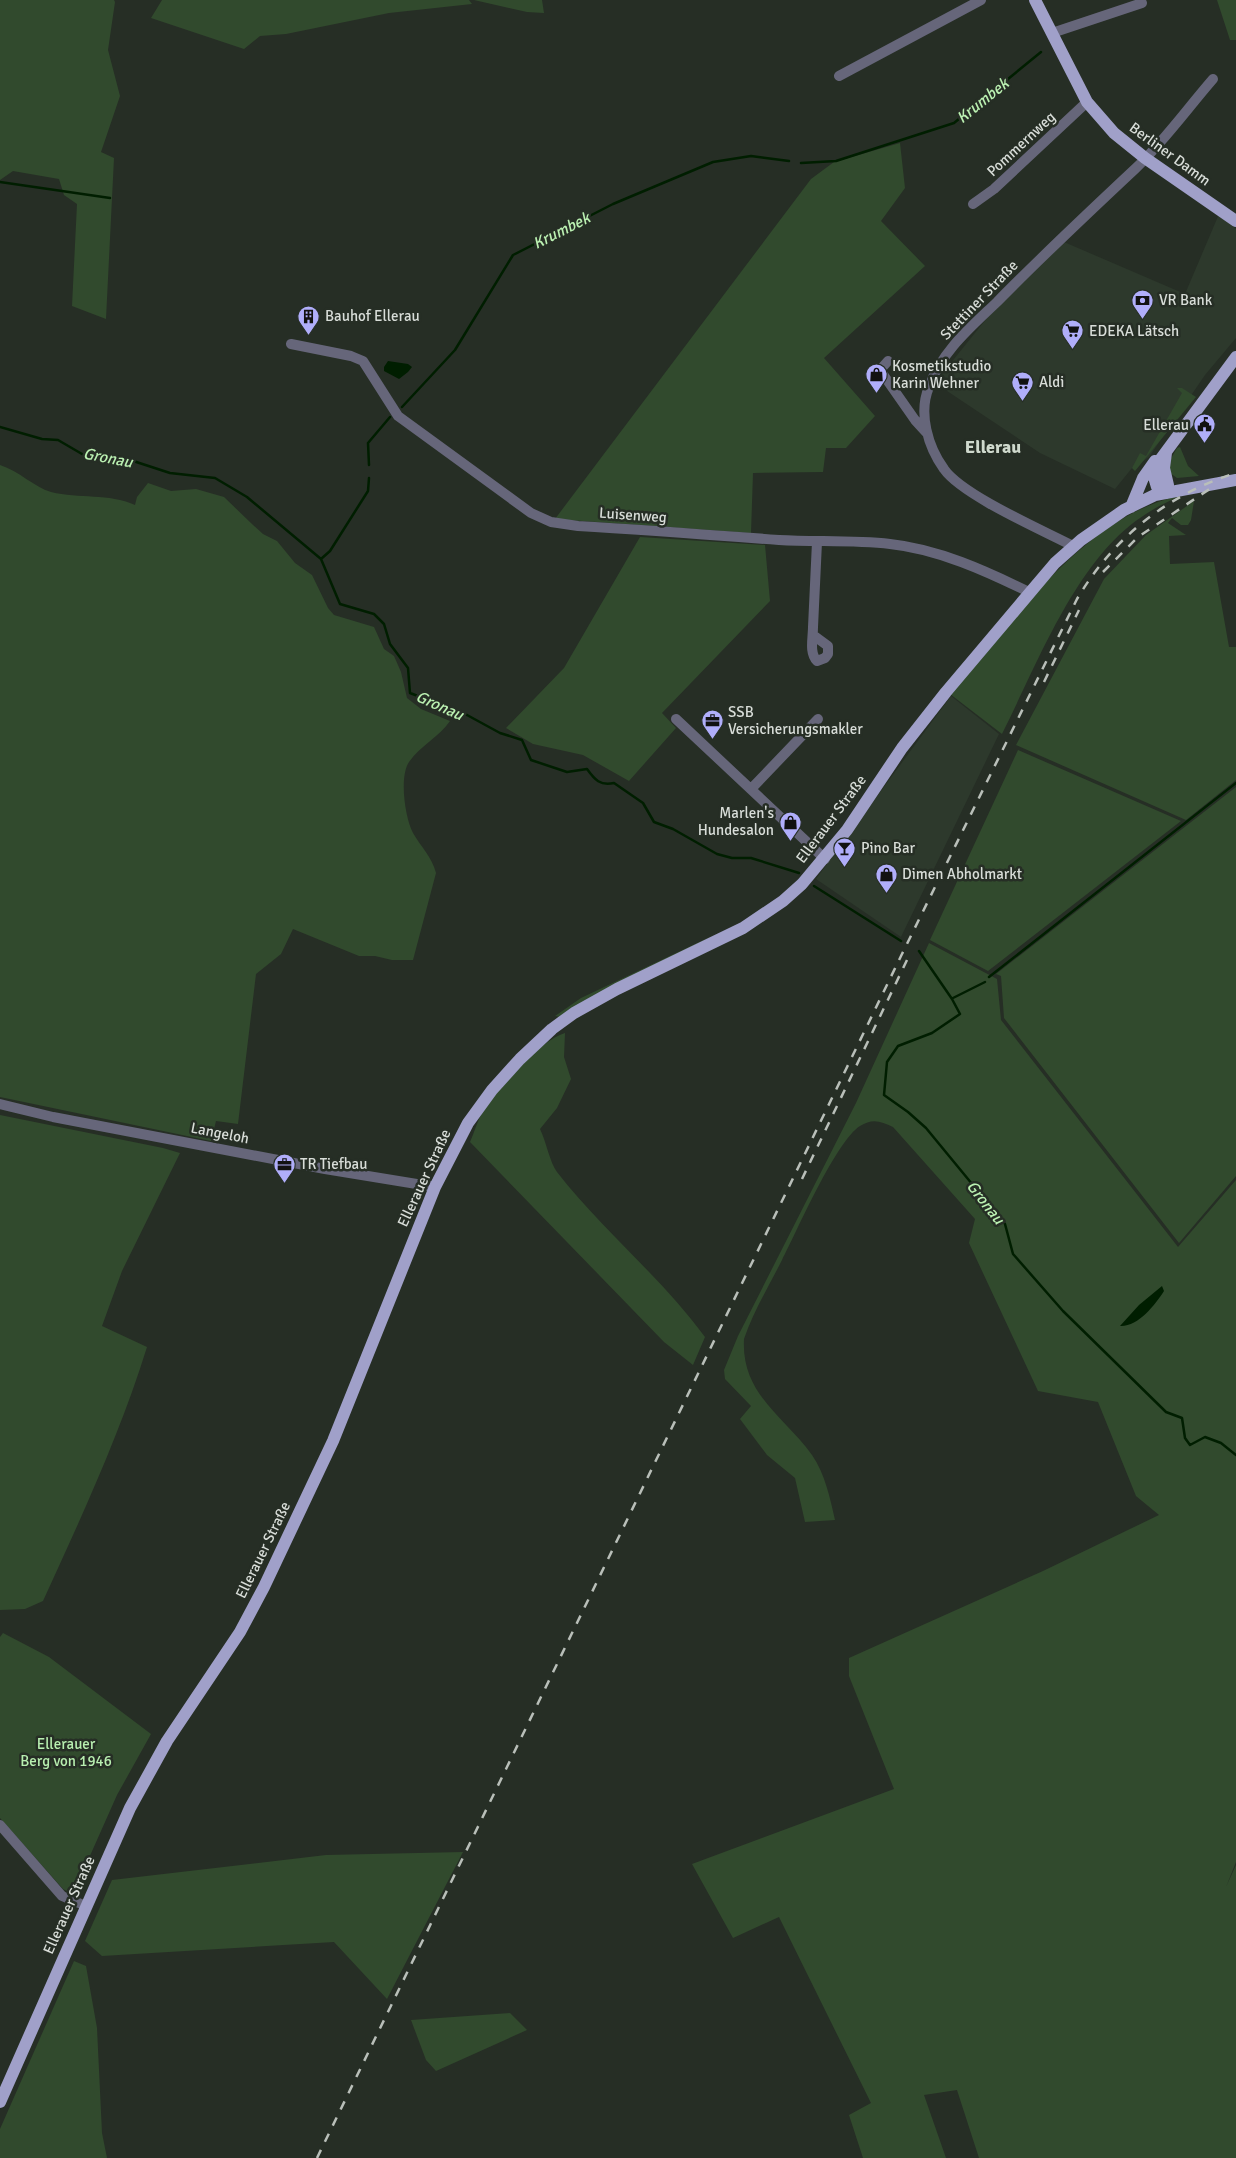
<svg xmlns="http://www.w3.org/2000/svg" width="1236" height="2158" font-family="Signika,sans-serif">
<rect width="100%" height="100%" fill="#262e25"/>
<path fill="#2d392c" d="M 1219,214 L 1236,229 L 1236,338 L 1205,375 L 1149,457 L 1132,468 L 1115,489 L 1040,453 L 947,391 L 942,374 L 987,318 L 1064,242 L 1185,294 Z
M 951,696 L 999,734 L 901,937 L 816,879 Z"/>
<path fill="#314a2d" d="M 0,0 L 114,0 L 115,2 L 108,50 L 120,96 L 101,152 L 114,158 L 106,319 L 72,306 L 77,204 L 64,195 L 59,179 L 13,171 L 0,180 Z
M 162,0 L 469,0 L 472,4 L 389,13 L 286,34 L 260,36 L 244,49 L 151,18 Z
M 474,0 L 542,0 L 544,13 L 527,12 Z
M 1217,0 L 1236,0 L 1236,40 L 1230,40 Z
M 900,143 L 905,188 L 881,221 L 925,266 L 824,358 L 875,416 L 846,448 L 826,448 L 823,472 L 753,473 L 751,533 L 555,519 L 811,179 L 834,162 Z
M 1177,388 L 1182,388 L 1196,397 L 1135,471 L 1132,468 L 1140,453 L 1146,456 L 1182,393 Z
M 1180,447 L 1188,466 L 1199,476 L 1177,478 L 1170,473 L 1170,460 L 1177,448 Z
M 0,465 C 19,471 34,487 51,492 C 79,499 109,493 135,505 L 137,497 L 148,483 L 171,491 L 196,489 L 224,497 L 252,524 L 263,534 L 277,541 L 295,563 L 312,575 L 328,608 L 334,615 L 374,627 L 384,649 L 394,656 L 401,672 L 407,698 L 421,709 L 450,721 C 439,737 420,746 409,762 C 399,777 405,818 413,833 C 421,847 432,857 436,873 L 413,960 L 392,960 L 375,956 L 359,956 L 293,929 L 281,954 L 256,974 L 238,1124 L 216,1121 L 211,1141 L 0,1097 Z
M 1179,496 C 1168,502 1156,507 1146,514 C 1077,557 1038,663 1002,734 L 950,694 C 1012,623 1083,517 1179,496 Z
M 1194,501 L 1191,520 L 1188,525 L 1181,525 L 1172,518 L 1168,523 L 1186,535 L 1169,536 L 1170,564 L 1214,562 L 1229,647 L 1236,647 L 1236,780 L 1186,820 L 1016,745 L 1104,579 L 1146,535 Z
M 640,537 L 765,545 L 770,601 L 662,713 L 676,728 L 629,781 L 583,755 L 533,744 L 506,728 L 564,668 Z
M 1018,750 L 1181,821 L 988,971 L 930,940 Z
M 1236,787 L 1236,1176 L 1179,1243 L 1004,1018 L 1001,976 L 996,974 Z
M 712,936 L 561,1017 L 555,1016 L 581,998 Z
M 929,943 L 997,979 L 1001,1020 L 1178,1247 L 1236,1180 L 1236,1862 L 1226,1887 L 1236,1865 L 1236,2158 L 979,2158 L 957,2090 L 924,2095 L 946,2158 L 863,2158 L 849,2115 L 871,2103 L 779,1917 L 733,1938 L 692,1864 L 894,1789 L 849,1676 L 849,1658 L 1043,1571 L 1159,1515 L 1136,1496 L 1098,1402 L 1038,1391 L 969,1243 L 975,1219 L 893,1127 C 881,1121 872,1118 860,1126 C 836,1141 797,1231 782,1260 C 769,1286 753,1312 744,1339 C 741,1394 784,1416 812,1455 C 825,1474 830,1498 835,1520 L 805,1522 L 795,1478 L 767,1455 L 740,1419 L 751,1406 L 725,1379 L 724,1370 L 738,1336 L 856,1103 Z
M 565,1033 L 564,1057 L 571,1079 L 557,1108 L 540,1129 C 546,1141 550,1163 557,1172 C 602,1230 661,1277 705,1337 L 693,1365 L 664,1342 L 470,1142 C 474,1133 477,1122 482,1113 C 498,1088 537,1042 565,1033 Z
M 0,1115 L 163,1148 L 180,1153 L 122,1271 L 102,1326 L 147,1347 C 120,1434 81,1518 43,1601 L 25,1609 L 0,1610 Z
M 3,1633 L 49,1657 L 151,1734 L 117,1795 L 73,1894 L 63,1889 L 0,1818 L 0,1637 Z
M 463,1852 L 387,1999 L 334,1942 L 102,1956 L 85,1941 L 112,1880 L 326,1855 Z
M 74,1961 L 86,1966 L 97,2028 L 102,2133 L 107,2158 L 0,2158 L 0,2129 Z
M 510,2013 L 527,2030 L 436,2071 L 426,2060 L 411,2020 Z"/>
<path fill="#001e00" d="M 388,361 L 408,364 L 412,367 L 408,372 L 399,379 L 384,371 L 384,367 Z
M 1162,1286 L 1164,1291 C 1155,1305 1138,1327 1120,1326 L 1139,1305 Z"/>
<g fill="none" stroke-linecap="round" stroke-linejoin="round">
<path stroke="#001e00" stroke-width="2.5" d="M 801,163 L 836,161 L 954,123 L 1041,52
M 0,182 L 110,198
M 402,407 L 455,350 L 513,255 L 613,204 L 713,162 L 751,156 L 789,161
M 0,427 L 42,439 L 58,440 L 82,454 L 121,457 L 170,473 L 215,478 L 247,497 L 321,559 L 340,604 L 374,614 L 384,624 L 390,644 L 408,668 L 410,693 L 467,715 L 500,733 L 522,740 L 531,760 L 567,772 L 587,769 C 595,780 600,786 614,783 L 643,803 L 654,822 L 673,829 L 717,854 L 732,858 L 751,858 L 799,873
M 369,465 L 368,443 L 390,417
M 321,559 L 330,551 L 368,491 L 369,478
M 814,886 L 901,941
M 919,951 L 952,999 L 960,1014 L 932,1033 L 898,1046 L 887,1062 L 884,1095 L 908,1112 L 926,1128 L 1005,1224 L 1013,1254 L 1063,1311 L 1166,1412 L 1182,1418 L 1185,1438 L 1190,1445 L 1205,1437 L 1221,1443 L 1236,1455
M 989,977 L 1236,783
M 953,998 L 985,982"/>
<path stroke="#66667a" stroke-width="10" d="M 1052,33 L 1142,3
M 839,76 L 981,0
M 973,204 L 994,189 L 1087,102
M 291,344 L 351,356 L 363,361 L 398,416 L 531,513 L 551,522 L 578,526 C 645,530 712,535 779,540 C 816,542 853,540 890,544 C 938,549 986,571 1029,592
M 888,361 L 880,370 L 915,420 L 926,432
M 1073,546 C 1042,530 962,495 944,469 C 928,447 918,413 929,387 C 941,352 971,327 997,302 C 1042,256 1089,212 1136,168 C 1164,141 1187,109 1213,79
M 813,635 L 828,646 L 828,654 L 825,658 L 817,661 C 809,653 813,638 813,627 L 817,542
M 676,719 L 825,859
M 751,789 L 818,719
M 0,1104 L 53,1117 L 325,1169 L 435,1187
M 0,1825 L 62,1896 L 86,1906"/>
<path stroke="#a0a0c9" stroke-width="12" d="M 1035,0 L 1087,102 L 1114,133 L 1145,158 L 1236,221
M 1166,453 L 1164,468 L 1168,485
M 1167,493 L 1161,491 L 1157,487 L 1154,477 L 1157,464 L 1236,357
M 1131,507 L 1143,478 L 1155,461
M 0,2102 L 130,1808 L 167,1741 L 240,1632 L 264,1587 L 333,1441 L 435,1187 L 468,1123 L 492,1090 L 520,1059 L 552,1029 L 574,1013 L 617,989 L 743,928 L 783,901 L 802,884 L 847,830 L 902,748 L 946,692 L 1055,563 L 1081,540 L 1124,510 L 1155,495 L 1236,480"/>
<path stroke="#b9bfb9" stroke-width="2.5" stroke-dasharray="9 9" stroke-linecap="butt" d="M 1103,572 L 1138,537 L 1211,488
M 1044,682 L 1079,610
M 802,1179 L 907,960
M 317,2158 L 901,956 L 1077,599 C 1113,538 1168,494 1236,473"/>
</g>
<defs>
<symbol id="bank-pin" viewBox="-11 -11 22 30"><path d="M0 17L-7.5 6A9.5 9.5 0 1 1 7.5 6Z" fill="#b0aefa" stroke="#262e25"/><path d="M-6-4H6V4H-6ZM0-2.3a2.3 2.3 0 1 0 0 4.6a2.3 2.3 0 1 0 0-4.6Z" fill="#111"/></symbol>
<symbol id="building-pin" viewBox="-11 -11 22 30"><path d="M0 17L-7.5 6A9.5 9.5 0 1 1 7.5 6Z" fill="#b0aefa" stroke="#262e25"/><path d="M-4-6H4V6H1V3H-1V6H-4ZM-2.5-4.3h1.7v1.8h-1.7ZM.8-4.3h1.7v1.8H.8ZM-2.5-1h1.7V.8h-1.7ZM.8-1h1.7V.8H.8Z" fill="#111"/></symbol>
<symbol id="supermarket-pin" viewBox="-11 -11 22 30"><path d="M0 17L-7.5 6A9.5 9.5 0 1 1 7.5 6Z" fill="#b0aefa" stroke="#262e25"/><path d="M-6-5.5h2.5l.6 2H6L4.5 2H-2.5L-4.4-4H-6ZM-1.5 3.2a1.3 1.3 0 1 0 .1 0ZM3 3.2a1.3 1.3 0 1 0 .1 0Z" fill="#111"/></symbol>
<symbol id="shop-pin" viewBox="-11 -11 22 30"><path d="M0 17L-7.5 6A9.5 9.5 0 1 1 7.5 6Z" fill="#b0aefa" stroke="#262e25"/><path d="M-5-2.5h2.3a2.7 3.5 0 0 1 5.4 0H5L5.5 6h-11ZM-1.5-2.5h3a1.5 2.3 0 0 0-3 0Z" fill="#111"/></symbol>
<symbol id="civic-pin" viewBox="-11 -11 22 30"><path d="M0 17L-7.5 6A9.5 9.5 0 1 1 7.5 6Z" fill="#b0aefa" stroke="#262e25"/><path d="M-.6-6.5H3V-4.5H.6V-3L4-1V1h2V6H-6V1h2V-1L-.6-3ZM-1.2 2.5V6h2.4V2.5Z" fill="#111"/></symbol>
<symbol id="office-pin" viewBox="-11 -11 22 30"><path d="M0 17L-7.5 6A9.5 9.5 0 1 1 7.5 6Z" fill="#b0aefa" stroke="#262e25"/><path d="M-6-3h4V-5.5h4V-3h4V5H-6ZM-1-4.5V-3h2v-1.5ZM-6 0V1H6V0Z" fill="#111"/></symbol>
<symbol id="bar-pin" viewBox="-11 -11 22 30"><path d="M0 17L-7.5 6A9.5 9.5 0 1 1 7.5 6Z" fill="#b0aefa" stroke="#262e25"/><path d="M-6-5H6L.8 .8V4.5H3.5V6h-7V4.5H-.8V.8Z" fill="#111"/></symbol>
</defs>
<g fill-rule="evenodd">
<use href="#bank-pin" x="1130" y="288" width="25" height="34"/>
<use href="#building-pin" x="296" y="304" width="25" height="34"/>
<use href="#supermarket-pin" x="1060" y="318" width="25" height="34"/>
<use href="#shop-pin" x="864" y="362" width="25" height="34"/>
<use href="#supermarket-pin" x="1010" y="370" width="25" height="34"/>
<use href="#civic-pin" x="1192" y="412" width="25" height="34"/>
<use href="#office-pin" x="700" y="708" width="25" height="34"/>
<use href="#shop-pin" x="778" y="810" width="25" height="34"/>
<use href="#bar-pin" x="832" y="836" width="25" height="34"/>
<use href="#shop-pin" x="874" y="862" width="25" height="34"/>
<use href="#office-pin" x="272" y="1152" width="25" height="34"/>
</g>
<g text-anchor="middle" stroke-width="5" stroke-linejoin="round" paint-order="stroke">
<g font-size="15" fill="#d8ddd8" stroke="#262e25">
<text transform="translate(1021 144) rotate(-43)" y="5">Pommernweg</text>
<text transform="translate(1170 154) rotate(36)" y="5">Berliner Damm</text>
<text transform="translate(979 300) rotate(-46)" y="5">Stettiner Straße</text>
<text transform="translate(633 515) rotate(4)" y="5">Luisenweg</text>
<text transform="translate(831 819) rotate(-53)" y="5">Ellerauer Straße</text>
<text transform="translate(220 1133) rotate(11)" y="5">Langeloh</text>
<text transform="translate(424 1178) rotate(-65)" y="5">Ellerauer Straße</text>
<text transform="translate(263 1550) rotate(-64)" y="5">Ellerauer Straße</text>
<text transform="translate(69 1905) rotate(-66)" y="5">Ellerauer Straße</text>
</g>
<g font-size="15" fill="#d8ddd8" stroke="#262e25" text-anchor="start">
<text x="1159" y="305">VR Bank</text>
<text x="325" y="321">Bauhof Ellerau</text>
<text x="1089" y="336">EDEKA Lätsch</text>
<text x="892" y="371">Kosmetikstudio<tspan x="892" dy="17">Karin Wehner</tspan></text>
<text x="1039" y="387">Aldi</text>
<text x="1189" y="430" text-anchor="end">Ellerau</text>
<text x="728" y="717">SSB<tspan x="728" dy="17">Versicherungsmakler</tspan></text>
<text x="774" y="818" text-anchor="end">Marlen's<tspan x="774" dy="17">Hundesalon</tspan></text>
<text x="861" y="853">Pino Bar</text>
<text x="902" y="879">Dimen Abholmarkt</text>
<text x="300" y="1169">TR Tiefbau</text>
</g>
<g font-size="15" fill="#b8efb0" stroke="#262e25">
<text x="66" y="1749">Ellerauer<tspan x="66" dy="17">Berg von 1946</tspan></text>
</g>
<g font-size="16" font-style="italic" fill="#bbf1b2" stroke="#262e25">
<text transform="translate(982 100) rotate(-39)" y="6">Krumbek</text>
<text transform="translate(561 230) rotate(-27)" y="6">Krumbek</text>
<text transform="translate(108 457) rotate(11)" y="6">Gronau</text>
<text transform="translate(440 705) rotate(24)" y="6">Gronau</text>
<text transform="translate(986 1202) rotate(52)" y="6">Gronau</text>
</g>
<g font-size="18" font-weight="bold" fill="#cfd9cd" stroke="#262e25">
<text x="993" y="453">Ellerau</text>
</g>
</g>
</svg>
